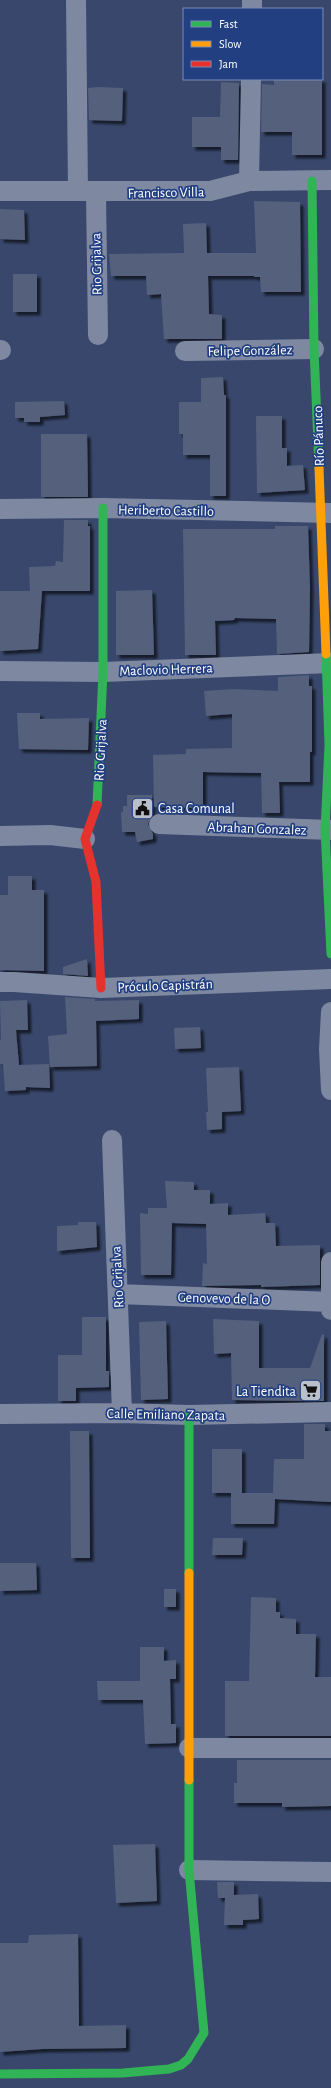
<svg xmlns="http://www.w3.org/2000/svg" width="331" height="2088" font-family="'Alegreya Sans',sans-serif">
<defs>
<filter id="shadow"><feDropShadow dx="3.5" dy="3.5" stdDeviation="1" flood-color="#0009"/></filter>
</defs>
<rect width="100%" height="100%" fill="#38476b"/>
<path fill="#54607d" filter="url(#shadow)" d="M 274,79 L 322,79 L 322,155 L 292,155 L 292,132 L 261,132 L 262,84 L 274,85 Z
M 221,82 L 239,83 L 238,160 L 221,160 L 221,147 L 192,147 L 192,117 L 220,117 Z
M 98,87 L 123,88 L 122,121 L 89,120 L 88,88 Z
M 254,201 L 300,202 L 301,292 L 261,292 L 260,277 L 254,277 L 254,276 L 208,276 L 209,314 L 222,315 L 222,339 L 164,339 L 161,294 L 147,295 L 146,276 L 111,276 L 109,254 L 184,253 L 183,224 L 206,223 L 207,253 L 256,253 Z
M 0,209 L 24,210 L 25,240 L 0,239 Z
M 13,274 L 37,274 L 37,312 L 13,312 Z
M 223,377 L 224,395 L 226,395 L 226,496 L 210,496 L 210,455 L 183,455 L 183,434 L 179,434 L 179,402 L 201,402 L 201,378 Z
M 64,401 L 65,415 L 40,417 L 40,422 L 24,422 L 24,418 L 15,418 L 15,402 Z
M 256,416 L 282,416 L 282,448 L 287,448 L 287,466 L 303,465 L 305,490 L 257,493 Z
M 41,434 L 87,434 L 88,497 L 41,497 Z
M 64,520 L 88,520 L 88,526 L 90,526 L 90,591 L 30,591 L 29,567 L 55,566 L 56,561 L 63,562 Z
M 275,526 L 308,526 L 310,589 L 309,652 L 277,654 L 276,619 L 235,618 L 234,620 L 215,621 L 216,655 L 185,655 L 183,529 L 275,529 Z
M 152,590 L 154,655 L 116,655 L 116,591 Z
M 0,591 L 42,591 L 38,649 L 0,651 Z
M 309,675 L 309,686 L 312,686 L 312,752 L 310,752 L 310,782 L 279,782 L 280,813 L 262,813 L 261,773 L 203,772 L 203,808 L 154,807 L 153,755 L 186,754 L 186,749 L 232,748 L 232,714 L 206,716 L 204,691 L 234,689 L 278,691 L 278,677 Z
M 17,713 L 40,713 L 40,719 L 89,718 L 88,750 L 19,749 Z
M 127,795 L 152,795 L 152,815 L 148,824 L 153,834 L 153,839 L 137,842 L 135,832 L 122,832 L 121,812 L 123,812 L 123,806 L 127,806 Z
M 8,876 L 32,876 L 32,890 L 44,890 L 44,971 L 0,970 L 0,895 L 8,895 Z
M 87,959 L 88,976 L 63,974 L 63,967 Z
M 65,997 L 95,999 L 95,1001 L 139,1000 L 139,1019 L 96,1021 L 97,1066 L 50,1067 L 48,1036 L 67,1034 Z
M 27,1000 L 28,1030 L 16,1030 L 19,1065 L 49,1064 L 50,1088 L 26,1087 L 26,1090 L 5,1091 L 3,1064 L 0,1064 L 0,1040 L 1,1040 L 0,1001 Z
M 200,1027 L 201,1048 L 175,1049 L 174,1028 Z
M 239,1067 L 241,1111 L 222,1112 L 222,1129 L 207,1130 L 206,1112 L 208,1112 L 206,1068 Z
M 165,1181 L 194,1182 L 194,1190 L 210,1190 L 210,1204 L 228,1203 L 228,1215 L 265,1213 L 266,1223 L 275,1223 L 276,1246 L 320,1245 L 320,1285 L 261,1287 L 261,1285 L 202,1286 L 203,1263 L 207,1264 L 206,1224 L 172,1223 L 171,1275 L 141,1275 L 140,1213 L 148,1214 L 148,1208 L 167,1208 Z
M 78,1222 L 96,1222 L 97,1247 L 57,1251 L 57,1226 L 78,1225 Z
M 82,1317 L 106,1317 L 106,1371 L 109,1371 L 109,1387 L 76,1388 L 76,1401 L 58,1401 L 58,1355 L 82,1355 Z
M 213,1319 L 259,1321 L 259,1368 L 310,1368 L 322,1334 L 324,1335 L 324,1401 L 232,1400 L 231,1353 L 214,1354 Z
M 166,1321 L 168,1399 L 141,1400 L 139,1322 Z
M 304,1424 L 325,1424 L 325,1431 L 331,1431 L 331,1502 L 275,1499 L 274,1524 L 231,1524 L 231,1493 L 273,1493 L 274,1459 L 304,1459 Z
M 70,1431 L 89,1431 L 90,1558 L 71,1558 Z
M 212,1449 L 242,1449 L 242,1493 L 212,1493 Z
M 213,1538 L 243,1538 L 242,1555 L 212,1555 Z
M 0,1563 L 36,1563 L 37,1590 L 0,1591 Z
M 164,1589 L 176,1589 L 176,1607 L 164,1607 Z
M 251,1597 L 276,1598 L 276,1612 L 280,1612 L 280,1618 L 296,1619 L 296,1634 L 316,1634 L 315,1677 L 331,1677 L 331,1736 L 225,1736 L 225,1681 L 249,1681 Z
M 140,1647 L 164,1647 L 164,1661 L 176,1660 L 176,1679 L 170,1679 L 171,1724 L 176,1724 L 176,1743 L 145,1744 L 143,1700 L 98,1700 L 97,1681 L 140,1681 Z
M 237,1760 L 331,1760 L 331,1806 L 282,1807 L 282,1803 L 234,1803 L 234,1783 L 237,1783 Z
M 155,1844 L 157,1901 L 116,1903 L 113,1845 Z
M 217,1882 L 234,1882 L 234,1895 L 258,1894 L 259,1919 L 243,1920 L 243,1925 L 224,1925 L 225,1898 L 218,1898 Z
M 78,1934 L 79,2026 L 126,2025 L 126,2048 L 42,2049 L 0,2052 L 0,1943 L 28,1943 L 29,1935 Z"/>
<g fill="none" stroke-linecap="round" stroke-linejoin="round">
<path stroke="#7e88a1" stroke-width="20" d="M 76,0 L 78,191
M 252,9 L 252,0
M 249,181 L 251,79
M 0,191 L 210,191 L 249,181 L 331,180
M 96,193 L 98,335
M 0,350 L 1,350
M 185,351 L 314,349
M 0,509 L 103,508 L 331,513
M 0,671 L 103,672 L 331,663
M 159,824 L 331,830
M 0,836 L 50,835 L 85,839
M 0,982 L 14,982 L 101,988 L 331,979
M 331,1012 L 329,1049 L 331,1090
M 112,1140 L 122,1413
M 331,1262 L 331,1310
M 118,1294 L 331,1302
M 0,1414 L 122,1413 L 189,1415 L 331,1412
M 189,1748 L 331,1748
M 189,1870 L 331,1872"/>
<path stroke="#30b455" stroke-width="9" d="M 312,181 L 314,349 L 319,468
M 326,654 L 329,745 L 325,830 L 331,954
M 97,805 L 103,672 L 103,508
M 189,1415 L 189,1573
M 0,2074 L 123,2073 L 169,2069 L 181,2065 L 188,2059 L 204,2033 L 189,1870 L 189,1780"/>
<path stroke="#ff9f0a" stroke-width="9" d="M 319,468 L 326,654
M 189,1573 L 189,1780"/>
<path stroke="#e5322d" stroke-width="9" d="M 97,805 L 85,839 L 96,882 L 101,988"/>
</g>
<defs>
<symbol id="civic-square" viewBox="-11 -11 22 22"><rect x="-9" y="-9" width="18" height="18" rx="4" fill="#b9bfcb" stroke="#223f81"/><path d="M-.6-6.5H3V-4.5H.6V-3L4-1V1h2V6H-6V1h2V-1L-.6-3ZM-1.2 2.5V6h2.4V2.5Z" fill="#111"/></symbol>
<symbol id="supermarket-square" viewBox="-11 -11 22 22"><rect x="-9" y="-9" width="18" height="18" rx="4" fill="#b9bfcb" stroke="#223f81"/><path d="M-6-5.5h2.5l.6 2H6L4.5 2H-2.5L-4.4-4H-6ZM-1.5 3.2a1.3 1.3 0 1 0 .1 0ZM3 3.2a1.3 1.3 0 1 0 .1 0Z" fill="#111"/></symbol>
</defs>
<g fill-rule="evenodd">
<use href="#civic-square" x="130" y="796" width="25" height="25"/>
<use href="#supermarket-square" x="298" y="1378" width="25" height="25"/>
</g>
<g text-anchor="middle" stroke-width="3.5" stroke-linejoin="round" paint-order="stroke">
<g font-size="14" fill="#fff" stroke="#223f81">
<text transform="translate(166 192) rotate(-1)" y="5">Francisco Villa</text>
<text transform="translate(96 264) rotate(-91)" y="5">Rio Grijalva</text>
<text transform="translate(250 350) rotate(-1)" y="5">Felipe González</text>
<text transform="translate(318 436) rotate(-92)" y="5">Río Pánuco</text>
<text transform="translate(166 510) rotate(1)" y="5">Heriberto Castillo</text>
<text transform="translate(166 669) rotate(-2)" y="5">Maclovio Herrera</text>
<text transform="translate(100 750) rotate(-87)" y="5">Rio Grijalva</text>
<text transform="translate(257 828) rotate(2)" y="5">Abrahan Gonzalez</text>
<text transform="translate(165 985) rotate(-2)" y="5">Próculo Capistrán</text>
<text transform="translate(117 1277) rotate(-93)" y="5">Rio Grijalva</text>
<text transform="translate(224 1298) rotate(2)" y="5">Genovevo de la O</text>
<text transform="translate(166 1414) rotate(1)" y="5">Calle Emiliano Zapata</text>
</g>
<g font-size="14" fill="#fff" stroke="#223f81" text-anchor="start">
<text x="158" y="813">Casa Comunal</text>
<text x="296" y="1396" text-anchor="end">La Tiendita</text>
</g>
</g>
<rect x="183" y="8" width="140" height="72" fill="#223f81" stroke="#7a8cb3"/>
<rect x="191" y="21" width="20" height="6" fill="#30b455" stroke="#7a8cb3"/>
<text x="219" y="28" font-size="12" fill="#ffffff">Fast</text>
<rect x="191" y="41" width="20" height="6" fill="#ff9f0a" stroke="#7a8cb3"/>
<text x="219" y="48" font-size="12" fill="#ffffff">Slow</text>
<rect x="191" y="61" width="20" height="6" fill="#e5322d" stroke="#7a8cb3"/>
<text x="219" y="68" font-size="12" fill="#ffffff">Jam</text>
</svg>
